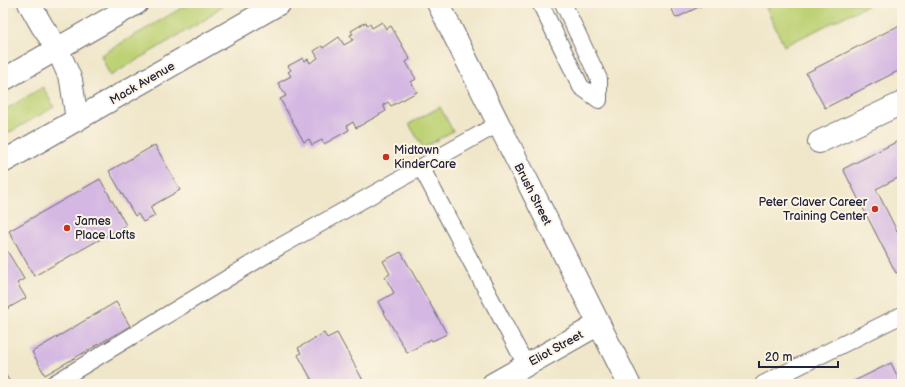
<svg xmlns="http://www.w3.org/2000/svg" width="905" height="387" font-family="'Balsamiq Sans',sans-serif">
<rect width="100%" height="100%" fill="#fcf5e5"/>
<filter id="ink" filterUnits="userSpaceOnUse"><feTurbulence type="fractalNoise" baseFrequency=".025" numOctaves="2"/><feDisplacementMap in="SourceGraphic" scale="8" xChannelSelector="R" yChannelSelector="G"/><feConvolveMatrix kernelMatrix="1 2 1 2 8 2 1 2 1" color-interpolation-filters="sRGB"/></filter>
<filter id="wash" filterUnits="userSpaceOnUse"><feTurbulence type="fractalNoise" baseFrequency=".012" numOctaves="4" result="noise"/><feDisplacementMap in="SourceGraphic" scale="16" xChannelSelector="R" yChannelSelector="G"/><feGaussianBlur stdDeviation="0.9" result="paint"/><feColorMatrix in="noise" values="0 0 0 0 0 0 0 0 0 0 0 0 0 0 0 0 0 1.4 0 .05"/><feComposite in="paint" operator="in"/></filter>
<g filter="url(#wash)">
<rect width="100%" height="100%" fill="#f0e7ca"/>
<path fill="#bdd175" stroke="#707a58" d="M 190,3 L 225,3 L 206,19 L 110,76 L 101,55 Z
M 764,3 L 872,3 L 784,46 Z
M 43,87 L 54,107 L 3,136 L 3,111 Z
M 440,107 L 453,131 L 423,148 L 409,124 Z"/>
<g id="blocks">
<path fill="#d4b7e3" d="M 608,3 L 622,3 L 611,8 Z
M 669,3 L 707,3 L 676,18 Z
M 366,22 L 367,25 L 370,24 L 372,28 L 382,22 L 386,29 L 391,26 L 410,59 L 406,62 L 416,79 L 411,82 L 417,92 L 391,106 L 388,102 L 383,105 L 386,111 L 356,128 L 353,122 L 347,126 L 349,130 L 324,144 L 322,140 L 312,145 L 309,139 L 304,142 L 280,99 L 286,96 L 278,83 L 291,76 L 288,72 L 291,70 L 288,66 L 303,58 L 305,61 L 308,59 L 310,63 L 318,58 L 314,51 L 322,46 L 323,48 L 339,37 L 344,45 L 353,40 L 350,35 L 353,34 L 351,31 Z
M 898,26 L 902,33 L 902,69 L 825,108 L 806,73 Z
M 902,139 L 902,176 L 876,189 L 897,231 L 902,229 L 902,270 L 896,273 L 843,169 Z
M 155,145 L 180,190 L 150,207 L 155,216 L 143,222 L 138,214 L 135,216 L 109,171 Z
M 100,179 L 126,225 L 34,276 L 9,231 Z
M 3,244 L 24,279 L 17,283 L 26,298 L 5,310 L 3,306 Z
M 401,252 L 447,334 L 432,341 L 431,339 L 407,353 L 378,302 L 394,293 L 385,277 L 390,274 L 383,261 Z
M 116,302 L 130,326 L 45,375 L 32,352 Z
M 324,333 L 327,338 L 337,333 L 365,384 L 314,384 L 298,355 L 301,353 L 298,348 Z
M 891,363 L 901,384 L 848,384 Z
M 3,370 L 11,384 L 3,384 Z"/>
</g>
</g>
<g filter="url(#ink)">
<use href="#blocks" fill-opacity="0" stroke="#6a676d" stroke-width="1"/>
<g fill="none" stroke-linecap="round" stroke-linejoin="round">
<defs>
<path id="service" d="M 540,3 L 581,87 L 599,100
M 563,3 L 599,79 L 599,100
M 421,167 L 526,365
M 53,384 L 279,247 L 498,124
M 763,384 L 902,315"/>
<path id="minor" d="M 29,3 L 42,26 L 57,48
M 819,142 L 902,103
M 493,384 L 599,324"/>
<path id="tertiary" d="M 438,3 L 629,384"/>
<path id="secondary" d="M 57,48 L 71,80 L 77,120
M 3,80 L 137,3
M 3,162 L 280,3"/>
</defs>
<use href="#service" stroke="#6a676d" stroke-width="18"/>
<use href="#minor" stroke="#6a676d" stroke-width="24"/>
<use href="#tertiary" stroke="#6a676d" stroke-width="24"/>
<use href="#secondary" stroke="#6a676d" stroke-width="24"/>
<use href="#service" stroke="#fff" stroke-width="16"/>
<use href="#minor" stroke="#fff" stroke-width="22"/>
<use href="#tertiary" stroke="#fff" stroke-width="22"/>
<use href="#secondary" stroke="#fff" stroke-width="22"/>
</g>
</g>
<g fill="#c8321e" stroke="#fcf5e5" stroke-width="1.5">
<circle cx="386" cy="157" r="4"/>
<circle cx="875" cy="209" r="4"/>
<circle cx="67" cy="228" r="4"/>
</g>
<g text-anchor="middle" stroke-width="4" stroke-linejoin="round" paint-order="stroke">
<g font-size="12" fill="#22223b" stroke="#fcf5e5">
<text transform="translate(142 83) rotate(-30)" y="4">Mack Avenue</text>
<text transform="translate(533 194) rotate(63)" y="4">Brush Street</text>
<text transform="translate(556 348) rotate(-29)" y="4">Eliot Street</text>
</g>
<g font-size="12" fill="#22223b" stroke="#fcf5e5" text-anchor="start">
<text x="394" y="154">Midtown<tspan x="394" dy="14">KinderCare</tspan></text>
<text x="867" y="206" text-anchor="end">Peter Claver Career<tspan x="867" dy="14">Training Center</tspan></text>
<text x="75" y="225">James<tspan x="75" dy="14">Place Lofts</tspan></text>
</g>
</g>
<rect width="905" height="387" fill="none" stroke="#fcf5e5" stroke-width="16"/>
<path d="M759 361v6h79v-6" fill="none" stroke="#22223b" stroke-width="2"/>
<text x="765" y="361" font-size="12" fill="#22223b" stroke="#fcf5e5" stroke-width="3" paint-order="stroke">20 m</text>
</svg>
